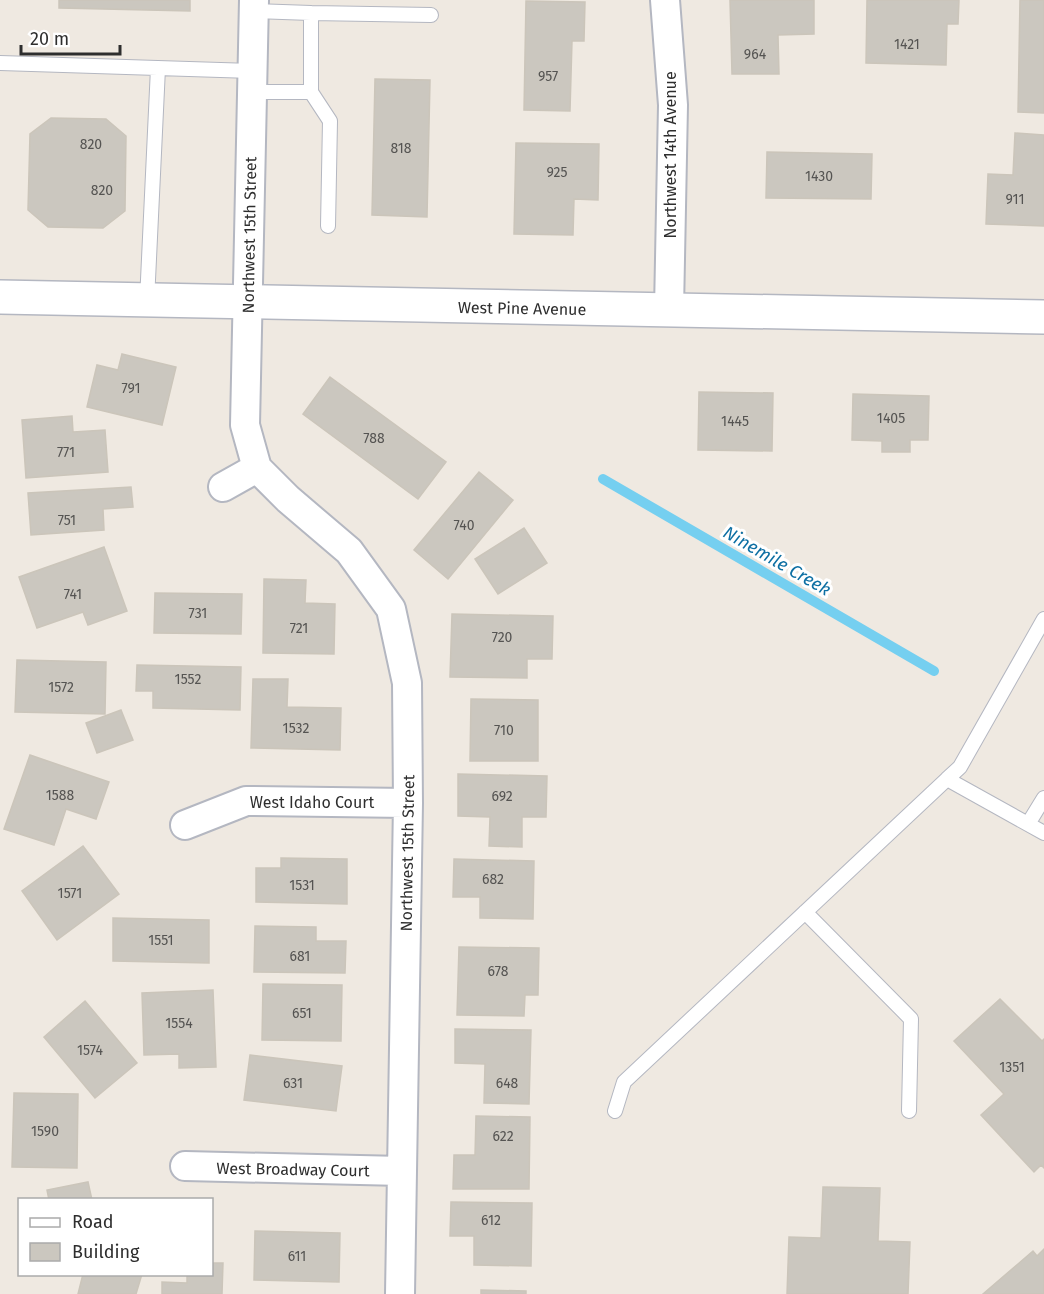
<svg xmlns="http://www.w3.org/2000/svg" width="1044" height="1294" font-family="'Fira Sans',sans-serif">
<rect width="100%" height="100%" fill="#efe9e1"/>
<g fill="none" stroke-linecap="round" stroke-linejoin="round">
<path stroke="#75cff0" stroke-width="10" d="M 603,479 L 934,671"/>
</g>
<path fill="#cbc7bf" stroke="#cbc5ba" stroke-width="1.5" d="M 59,0 L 190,0 L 190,11 L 59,8 Z
M 730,0 L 814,0 L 814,34 L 778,35 L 779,74 L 732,74 Z
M 867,0 L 959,0 L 958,24 L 947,24 L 946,65 L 866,63 Z
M 1020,0 L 1044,0 L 1044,113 L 1018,112 Z
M 526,1 L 585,2 L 584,41 L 572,41 L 570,111 L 524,110 Z
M 375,79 L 430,80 L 427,217 L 372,215 Z
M 51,118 L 106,119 L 126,136 L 125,211 L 103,228 L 48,227 L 28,210 L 30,134 Z
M 1015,133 L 1044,135 L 1044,226 L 986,224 L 988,174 L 1013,175 Z
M 516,143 L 599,144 L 598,200 L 574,199 L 573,235 L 514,234 Z
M 767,152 L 872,154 L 871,199 L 766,198 Z
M 122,354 L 176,367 L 162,425 L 87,407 L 97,365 L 118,370 Z
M 330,377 L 446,462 L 418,499 L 303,414 Z
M 699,392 L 773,393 L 772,451 L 698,450 Z
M 853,394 L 929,396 L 928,440 L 910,440 L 910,452 L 882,452 L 882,441 L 852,440 Z
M 72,416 L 73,432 L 105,430 L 108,472 L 26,478 L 22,420 Z
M 479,472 L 513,500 L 448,579 L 414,550 Z
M 131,487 L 133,507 L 103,509 L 104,530 L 31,535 L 28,493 Z
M 524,528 L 547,563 L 498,594 L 475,559 Z
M 104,547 L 127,611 L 88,625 L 83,612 L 37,628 L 19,577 Z
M 264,579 L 306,580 L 305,603 L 335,604 L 334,654 L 263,653 Z
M 155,593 L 242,594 L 241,634 L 154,633 Z
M 452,614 L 553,616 L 552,659 L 527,659 L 527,678 L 450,677 Z
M 17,660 L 106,662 L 105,714 L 15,712 Z
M 137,665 L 241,667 L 240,710 L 153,708 L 153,691 L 136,691 Z
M 253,679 L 288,679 L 287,707 L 341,708 L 340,750 L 251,748 Z
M 471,699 L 538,700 L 538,761 L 470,761 Z
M 121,710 L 133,740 L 97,753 L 86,723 Z
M 30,755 L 109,782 L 96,819 L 66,809 L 54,845 L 4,829 Z
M 458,774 L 547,776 L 546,817 L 522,817 L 522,847 L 489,846 L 490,817 L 458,816 Z
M 83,846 L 119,894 L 57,940 L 22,891 Z
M 281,858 L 347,859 L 347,904 L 256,902 L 256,868 L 281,868 Z
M 454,859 L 534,861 L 533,919 L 480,918 L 480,897 L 453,897 Z
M 113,918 L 209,920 L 209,963 L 113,961 Z
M 255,926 L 316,927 L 316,941 L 346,941 L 345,973 L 254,972 Z
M 459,947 L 539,948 L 538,995 L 525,995 L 524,1016 L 457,1015 Z
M 263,984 L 342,985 L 341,1041 L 262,1040 Z
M 213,990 L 216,1067 L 179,1068 L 179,1054 L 144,1055 L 142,993 Z
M 1000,999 L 1042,1041 L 1044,1039 L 1044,1168 L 1041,1165 L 1034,1172 L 981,1115 L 1004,1094 L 954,1041 Z
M 85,1001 L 137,1063 L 95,1098 L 44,1037 Z
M 455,1029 L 531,1030 L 529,1104 L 484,1103 L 485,1064 L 455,1063 Z
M 250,1055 L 342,1066 L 336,1111 L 244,1100 Z
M 14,1093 L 78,1094 L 77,1168 L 12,1167 Z
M 476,1116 L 530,1117 L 529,1189 L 453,1189 L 454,1155 L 475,1155 Z
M 88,1182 L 92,1200 L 49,1200 L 47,1190 Z
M 823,1187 L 880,1188 L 878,1241 L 910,1242 L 908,1294 L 787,1294 L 789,1237 L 821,1238 Z
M 451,1202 L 532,1203 L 531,1266 L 474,1265 L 474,1236 L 450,1236 Z
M 255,1231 L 340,1233 L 339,1282 L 254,1280 Z
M 1044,1249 L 1044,1294 L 983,1294 L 1033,1251 L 1037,1256 Z
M 212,1263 L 223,1263 L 222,1294 L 162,1294 L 162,1282 L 187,1283 L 187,1274 L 212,1274 Z
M 83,1274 L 142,1274 L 136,1294 L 78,1294 Z
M 481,1290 L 526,1291 L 526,1294 L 481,1294 Z"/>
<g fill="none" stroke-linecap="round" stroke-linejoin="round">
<defs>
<path id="lane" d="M 311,13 L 431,15
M 0,63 L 252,71
M 252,92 L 311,92 L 311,13 L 253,11
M 311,92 L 330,121 L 328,226
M 147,301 L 158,68
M 947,779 L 960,767 L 1044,619
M 1028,824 L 1044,798
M 805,912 L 911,1019 L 909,1111
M 615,1111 L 624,1082 L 947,779 L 1044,833"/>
<path id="street" d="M 254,0 L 245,425 L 257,468 L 288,499 L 349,551 L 391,609 L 407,683 L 408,803 L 400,1294
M 665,0 L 673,105 L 669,310
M 223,487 L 257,468
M 185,825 L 246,801 L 408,803
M 185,1166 L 402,1171"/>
<path id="secondary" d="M 0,297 L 1044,317"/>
</defs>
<use href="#lane" stroke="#b4b7c1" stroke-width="16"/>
<use href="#street" stroke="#b4b7c1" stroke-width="32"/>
<use href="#secondary" stroke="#b4b7c1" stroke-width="36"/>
<use href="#lane" stroke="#fff" stroke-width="14"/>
<use href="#street" stroke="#fff" stroke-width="28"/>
<use href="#secondary" stroke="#fff" stroke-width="33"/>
</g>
<g text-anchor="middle" stroke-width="6" stroke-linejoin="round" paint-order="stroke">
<g font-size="14" fill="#555452">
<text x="907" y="49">1421</text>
<text x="755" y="59">964</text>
<text x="548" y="81">957</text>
<text x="91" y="149">820</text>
<text x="401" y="153">818</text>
<text x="557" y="177">925</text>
<text x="819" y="181">1430</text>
<text x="102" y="195">820</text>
<text x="1015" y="204">911</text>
<text x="131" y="393">791</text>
<text x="891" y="423">1405</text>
<text x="735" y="426">1445</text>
<text x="374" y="443">788</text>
<text x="66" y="457">771</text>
<text x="67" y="525">751</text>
<text x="464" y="530">740</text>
<text x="73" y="599">741</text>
<text x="198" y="618">731</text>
<text x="299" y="633">721</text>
<text x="502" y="642">720</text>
<text x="188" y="684">1552</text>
<text x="61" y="692">1572</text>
<text x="296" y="733">1532</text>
<text x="504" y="735">710</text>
<text x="60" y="800">1588</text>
<text x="502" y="801">692</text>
<text x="493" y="884">682</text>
<text x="302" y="890">1531</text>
<text x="70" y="898">1571</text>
<text x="161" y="945">1551</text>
<text x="300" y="961">681</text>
<text x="498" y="976">678</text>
<text x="302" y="1018">651</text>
<text x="179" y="1028">1554</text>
<text x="90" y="1055">1574</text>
<text x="1012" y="1072">1351</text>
<text x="293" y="1088">631</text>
<text x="507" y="1088">648</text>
<text x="45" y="1136">1590</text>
<text x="503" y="1141">622</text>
<text x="491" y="1225">612</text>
<text x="297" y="1261">611</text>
</g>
<g font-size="16" fill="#2e2e2e" stroke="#fff">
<text transform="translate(670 155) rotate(-90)" y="6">Northwest 14th Avenue</text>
<text transform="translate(249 235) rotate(-89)" y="6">Northwest 15th Street</text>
<text transform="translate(522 308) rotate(1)" y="6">West Pine Avenue</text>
<text x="312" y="808">West Idaho Court</text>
<text transform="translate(407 853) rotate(-89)" y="6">Northwest 15th Street</text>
<text transform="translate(293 1169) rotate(1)" y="6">West Broadway Court</text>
</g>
<g font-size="18" font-style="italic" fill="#0d6fa3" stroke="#fff">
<text transform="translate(777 561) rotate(30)" y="6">Ninemile Creek</text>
</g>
</g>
<rect x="18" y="1198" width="195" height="78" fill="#ffffff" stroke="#ababab" stroke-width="1.5"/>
<rect x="30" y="1218" width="30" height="9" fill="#ffffff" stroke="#ababab" stroke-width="1.5"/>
<text x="72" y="1228" font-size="18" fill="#2e2e2e">Road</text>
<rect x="30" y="1243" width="30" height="18" fill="#cbc7bf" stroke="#ababab" stroke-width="1.5"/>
<text x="72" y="1258" font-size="18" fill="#2e2e2e">Building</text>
<path d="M21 45v9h99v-9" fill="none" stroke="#2e2e2e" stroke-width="3"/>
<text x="30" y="45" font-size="18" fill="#2e2e2e" stroke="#ffffff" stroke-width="4.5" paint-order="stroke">20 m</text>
</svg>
